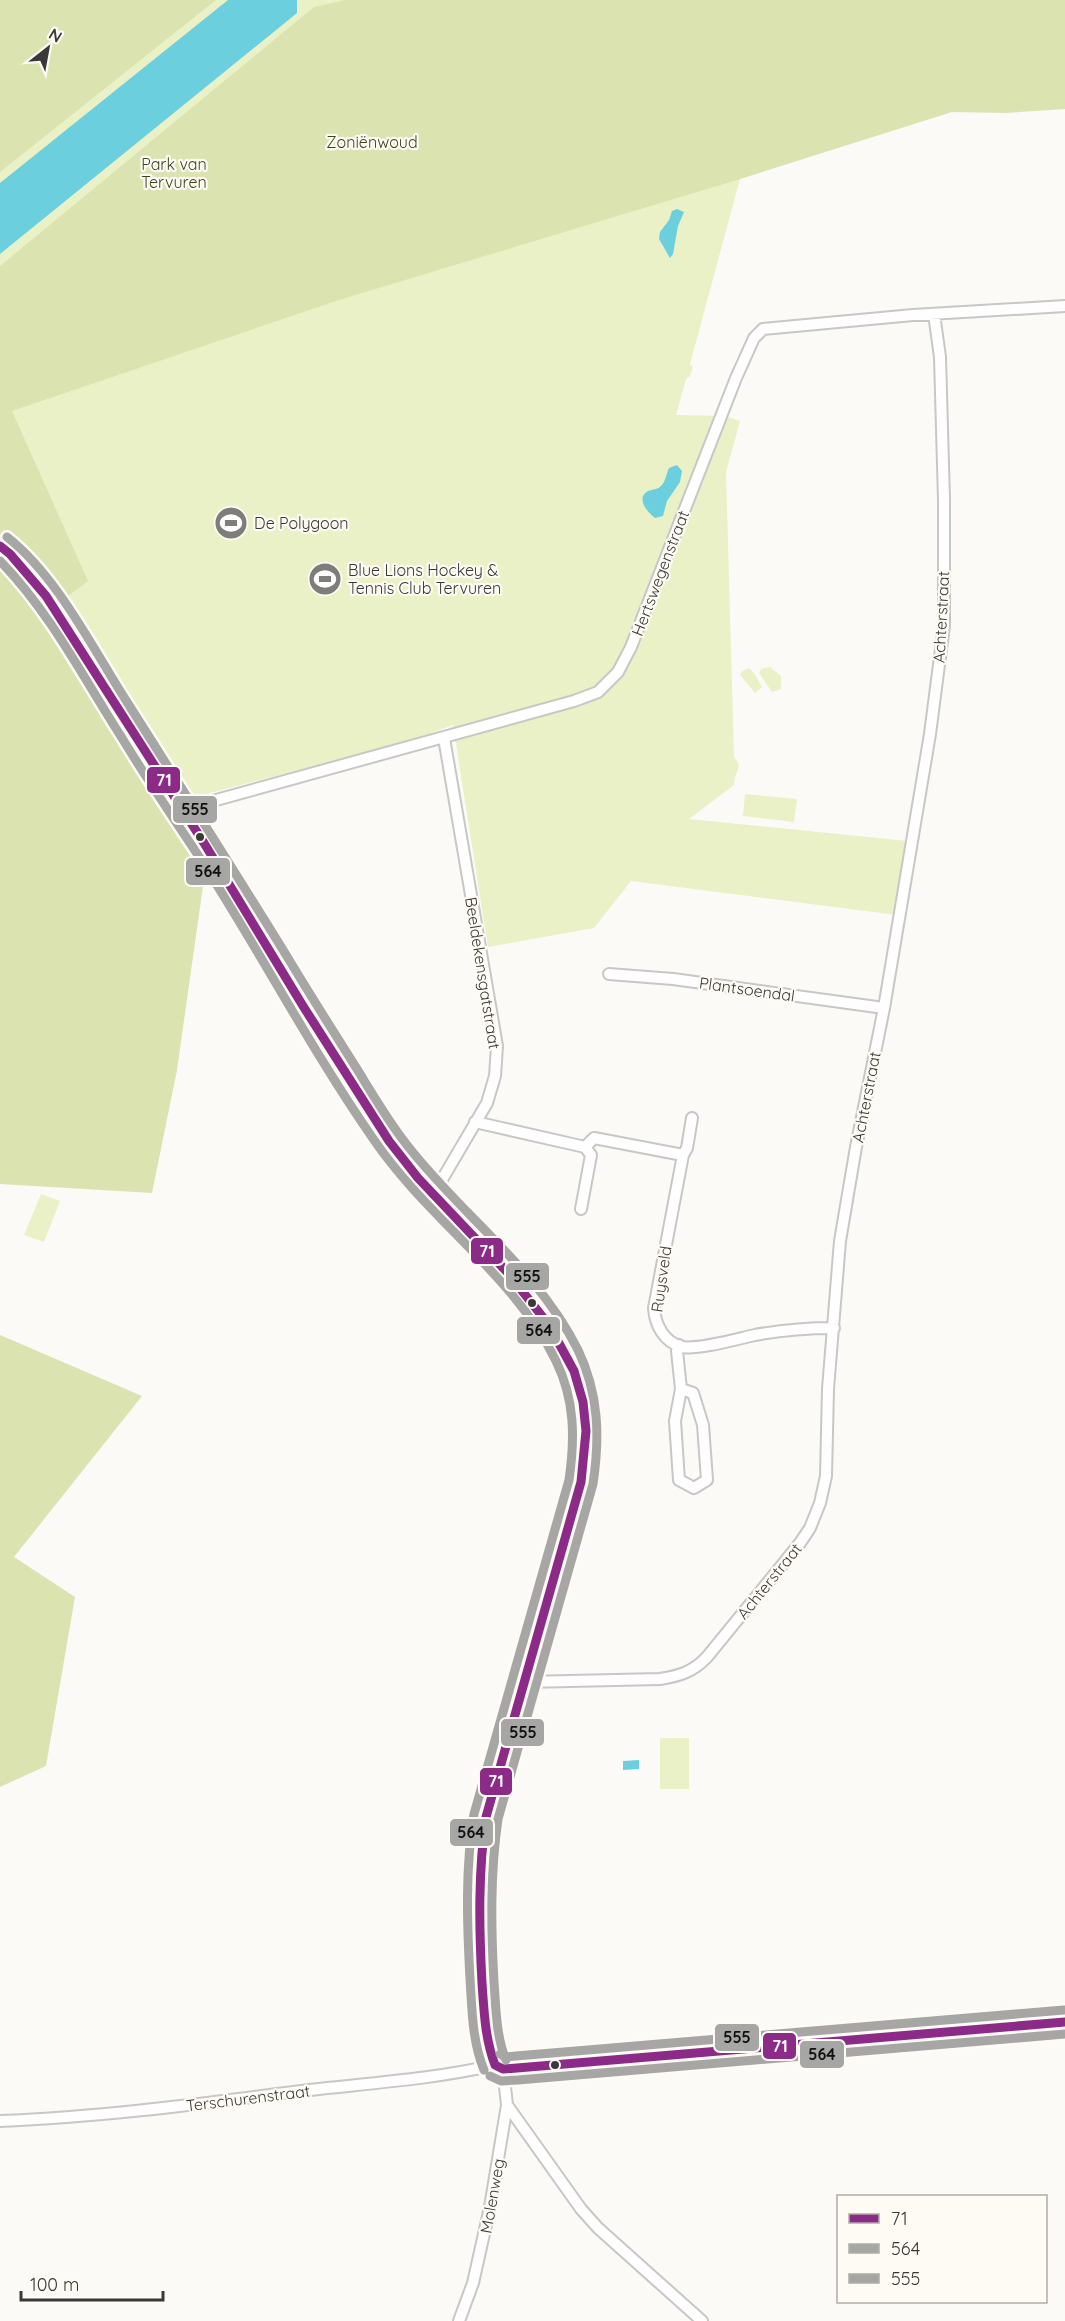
<svg xmlns="http://www.w3.org/2000/svg" width="1065" height="2321" font-family="Quicksand,sans-serif">
<rect width="100%" height="100%" fill="#fcfaf7"/>
<path fill="#eaf1c7" d="M 0,0 L 1065,0 L 956,108 L 740,179 L 690,364 L 693,367 L 690,376 L 686,379 L 676,415 L 724,416 L 740,421 L 726,472 L 734,757 L 739,764 C 738,772 734,776 734,785 L 689,819 L 908,841 L 897,915 L 631,881 L 594,928 L 488,947 L 453,725 L 407,742 L 183,800 L 0,537 Z
M 770,667 L 781,676 L 781,689 L 772,692 L 759,673 L 761,669 Z
M 749,668 L 754,673 L 762,687 L 755,693 L 740,675 L 742,671 Z
M 745,794 L 797,799 L 794,822 L 743,816 Z
M 41,1194 L 60,1201 L 44,1242 L 24,1235 Z
M 660,1738 L 689,1738 L 689,1789 L 660,1789 Z"/>
<path fill="#dbe3b0" d="M 0,0 L 216,0 L 0,172 Z
M 346,0 L 1065,0 L 1065,109 L 1005,113 L 952,112 L 740,179 L 339,300 L 12,411 L 88,581 L 59,603 L 206,865 L 177,1070 L 152,1193 L 0,1184 L 0,266 L 314,7 Z
M 0,1335 L 142,1396 L 14,1557 L 75,1597 L 46,1766 L 0,1787 Z"/>
<path fill="#6ccfde" d="M 228,0 L 297,0 L 297,13 L 0,254 L 0,183 Z
M 677,209 L 684,212 L 678,226 L 673,254 L 670,258 L 659,239 L 660,232 L 669,220 L 672,211 Z
M 677,465 L 682,471 L 680,482 L 667,501 L 663,516 L 655,518 C 648,513 635,498 648,491 C 653,489 657,490 661,486 C 666,481 666,474 669,468 Z
M 639,1760 L 639,1769 L 623,1770 L 623,1761 Z"/>
<g fill="none" stroke-linecap="round" stroke-linejoin="round">
<defs>
<path id="street" d="M 180,810 L 574,701 L 598,692 L 618,672 L 631,647 L 736,378 L 754,338 L 763,329 L 913,315 L 1065,306
M 609,974 L 673,979 L 884,1008
M 475,1122 L 585,1147 L 594,1138 L 683,1155 L 654,1308 C 655,1325 664,1342 682,1347 C 698,1350 737,1339 755,1335 C 782,1330 807,1328 834,1328
M 683,1155 L 687,1148 L 692,1118
M 433,1195 L 487,1103 L 495,1076 L 497,1046 L 444,738
M 581,1209 L 591,1155 L 585,1147
M 679,1345 L 677,1351 L 681,1389 L 675,1421 L 679,1480 L 694,1488 L 707,1480 L 703,1425 L 693,1393 L 681,1389
M 525,1682 L 660,1679 C 679,1676 693,1672 707,1657 L 800,1543 L 810,1528 L 820,1503 L 826,1476 L 828,1389 L 840,1241 L 856,1147 L 884,1008 L 930,734 L 944,626 L 944,500 L 940,357 L 934,314
M 507,2105 L 581,2209 L 598,2228 L 702,2321
M 0,2121 C 103,2117 206,2103 309,2090 C 371,2083 434,2079 495,2065
M 459,2321 L 473,2283 L 490,2207 L 507,2105 L 503,2069"/>
<path id="secondary" d="M 0,546 L 10,554 L 46,596 L 189,822 L 204,843 C 248,916 292,989 337,1060 C 357,1091 375,1123 397,1152 C 450,1223 525,1273 566,1354 C 589,1401 589,1431 581,1482 L 486,1817 C 478,1878 481,1933 484,1994 C 485,2015 482,2044 492,2063 L 501,2068 L 517,2068 L 1065,2022"/>
</defs>
<use href="#street" stroke="#c8c7c5" stroke-width="14"/>
<use href="#secondary" stroke="#c8c7c5" stroke-width="18"/>
<use href="#street" stroke="#fffefe" stroke-width="10"/>
<use href="#secondary" stroke="#fcfafa" stroke-width="15"/>
<defs>
<path id="bus-1" d="M 0,546 L 10,554 L 46,596 L 204,843 L 303,1006 L 389,1141 L 418,1178 L 508,1273 L 549,1325 L 574,1371 L 583,1402 L 586,1431 L 581,1482 L 486,1817 C 478,1872 479,1927 482,1983 C 484,2011 485,2039 495,2065
M 495,2065 L 503,2069 L 517,2068 L 1065,2022"/>
<path id="bus-2" d="M 0,561 C 50,612 84,679 122,738 C 145,776 170,813 194,849 C 257,945 309,1047 374,1140 C 428,1219 514,1275 556,1361 C 575,1400 575,1438 569,1480 L 474,1814 C 465,1868 467,1924 470,1979 C 472,2009 472,2041 484,2070
M 490,2076 L 501,2081 L 518,2080 L 1065,2034"/>
<path id="bus-3" d="M 7,537 C 57,576 93,649 127,702 C 182,789 237,875 291,963 C 312,998 335,1034 357,1069 C 373,1095 388,1121 407,1145 C 461,1215 538,1269 578,1350 C 599,1394 600,1437 593,1484 L 498,1819 C 490,1874 491,1928 494,1982 C 496,2008 496,2036 506,2060
M 500,2054 L 505,2057 L 516,2056 L 1064,2010"/>
</defs>
<use href="#bus-1" stroke="#fefbf5" stroke-width="14"/>
<use href="#bus-2" stroke="#fefbf5" stroke-width="14"/>
<use href="#bus-3" stroke="#fefbf5" stroke-width="14"/>
<use href="#bus-1" stroke="#8c2b87" stroke-width="9"/>
<use href="#bus-2" stroke="#a6a6a5" stroke-width="9"/>
<use href="#bus-3" stroke="#a6a6a5" stroke-width="9"/>
</g>
<defs>
<symbol id="stadium-disc" viewBox="-11 -11 22 22"><circle r="9.5" fill="#7e7d7a" stroke="#fefbf5"/><path d="M0-5a6.5 5 0 1 0 0 10a6.5 5 0 1 0 0-10ZM-3.5-1.8h7v3.6h-7Z" fill="#fff"/></symbol>
</defs>
<g fill-rule="evenodd">
<use href="#stadium-disc" x="212" y="504" width="38" height="38"/>
<use href="#stadium-disc" x="306" y="560" width="38" height="38"/>
</g>
<g fill="#3a3937" stroke="#fefbf5" stroke-width="2">
<circle cx="200" cy="837" r="5"/>
<circle cx="532" cy="1303" r="5"/>
<circle cx="555" cy="2065" r="5"/>
</g>
<g text-anchor="middle" stroke-width="4.5" stroke-linejoin="round" paint-order="stroke">
<g font-size="16" fill="#3d441d" stroke="#fefbf5">
<text x="372" y="148">Zoniënwoud</text>
<text x="174" y="170">Park van<tspan x="174" dy="18">Tervuren</tspan></text>
</g>
<g font-size="16" fill="#3a3937" stroke="#fefbf5" text-anchor="start">
<text x="254" y="529">De Polygoon</text>
<text x="348" y="576">Blue Lions Hockey &amp;<tspan x="348" dy="18">Tennis Club Tervuren</tspan></text>
</g>
<g font-size="16" fill="#3a3937" stroke="#fefbf5">
<text transform="translate(660 573) rotate(-69)" y="6">Hertswegenstraat</text>
<text transform="translate(941 617) rotate(-87)" y="6">Achterstraat</text>
<text transform="translate(483 973) rotate(81)" y="6">Beeldekensgatstraat</text>
<text transform="translate(747 989) rotate(8)" y="6">Plantsoendal</text>
<text transform="translate(866 1097) rotate(-79)" y="6">Achterstraat</text>
<text transform="translate(661 1279) rotate(-82)" y="6">Ruysveld</text>
<text transform="translate(769 1581) rotate(-51)" y="6">Achterstraat</text>
<text transform="translate(248 2098) rotate(-7)" y="6">Terschurenstraat</text>
<text transform="translate(492 2196) rotate(-80)" y="6">Molenweg</text>
</g>
</g>
<g stroke="#fefbf5" stroke-width="2">
<rect x="146" y="766" width="35" height="28" rx="6" fill="#8c2b87"/>
<rect x="172" y="795" width="46" height="29" rx="6" fill="#a6a6a5"/>
<rect x="185" y="857" width="46" height="29" rx="6" fill="#a6a6a5"/>
<rect x="470" y="1237" width="34" height="28" rx="6" fill="#8c2b87"/>
<rect x="505" y="1262" width="45" height="29" rx="6" fill="#a6a6a5"/>
<rect x="516" y="1316" width="45" height="29" rx="6" fill="#a6a6a5"/>
<rect x="500" y="1718" width="45" height="29" rx="6" fill="#a6a6a5"/>
<rect x="479" y="1767" width="34" height="29" rx="6" fill="#8c2b87"/>
<rect x="449" y="1818" width="45" height="29" rx="6" fill="#a6a6a5"/>
<rect x="714" y="2023" width="46" height="29" rx="6" fill="#a6a6a5"/>
<rect x="762" y="2032" width="35" height="28" rx="6" fill="#8c2b87"/>
<rect x="799" y="2040" width="46" height="29" rx="6" fill="#a6a6a5"/>
</g>
<g font-size="16" text-anchor="middle" font-weight="bold" fill="#fff">
<text x="164" y="786">71</text>
<text x="487" y="1257">71</text>
<text x="496" y="1787">71</text>
<text x="780" y="2052">71</text>
</g>
<g font-size="16" text-anchor="middle" font-weight="bold" fill="#111">
<text x="195" y="815">555</text>
<text x="208" y="877">564</text>
<text x="527" y="1282">555</text>
<text x="539" y="1336">564</text>
<text x="523" y="1738">555</text>
<text x="471" y="1838">564</text>
<text x="737" y="2043">555</text>
<text x="822" y="2060">564</text>
</g>
<rect x="837" y="2195" width="210" height="108" fill="#fefbf5" stroke="#b0ada9" stroke-width="1.5"/>
<rect x="849" y="2214" width="30" height="9" fill="#8c2b87" stroke="#b0ada9" stroke-width="1.5"/>
<text x="891" y="2225" font-size="18" fill="#3a3937">71</text>
<rect x="849" y="2244" width="30" height="9" fill="#a6a6a5" stroke="#b0ada9" stroke-width="1.5"/>
<text x="891" y="2255" font-size="18" fill="#3a3937">564</text>
<rect x="849" y="2274" width="30" height="9" fill="#a6a6a5" stroke="#b0ada9" stroke-width="1.5"/>
<text x="891" y="2285" font-size="18" fill="#3a3937">555</text>
<g transform="translate(48 48) rotate(31)" stroke="#fefbf5" stroke-width="4.5" paint-order="stroke">
<path d="M0-4.5L10 22L0 15L-10 22Z" fill="#3a3937"/>
<text y="-9" font-size="16" font-weight="bold" text-anchor="middle" fill="#3a3937">N</text>
</g>
<path d="M21 2291v9h142v-9" fill="none" stroke="#3a3937" stroke-width="3"/>
<text x="30" y="2291" font-size="18" fill="#3a3937" stroke="#fefbf5" stroke-width="4.5" paint-order="stroke">100 m</text>
</svg>
